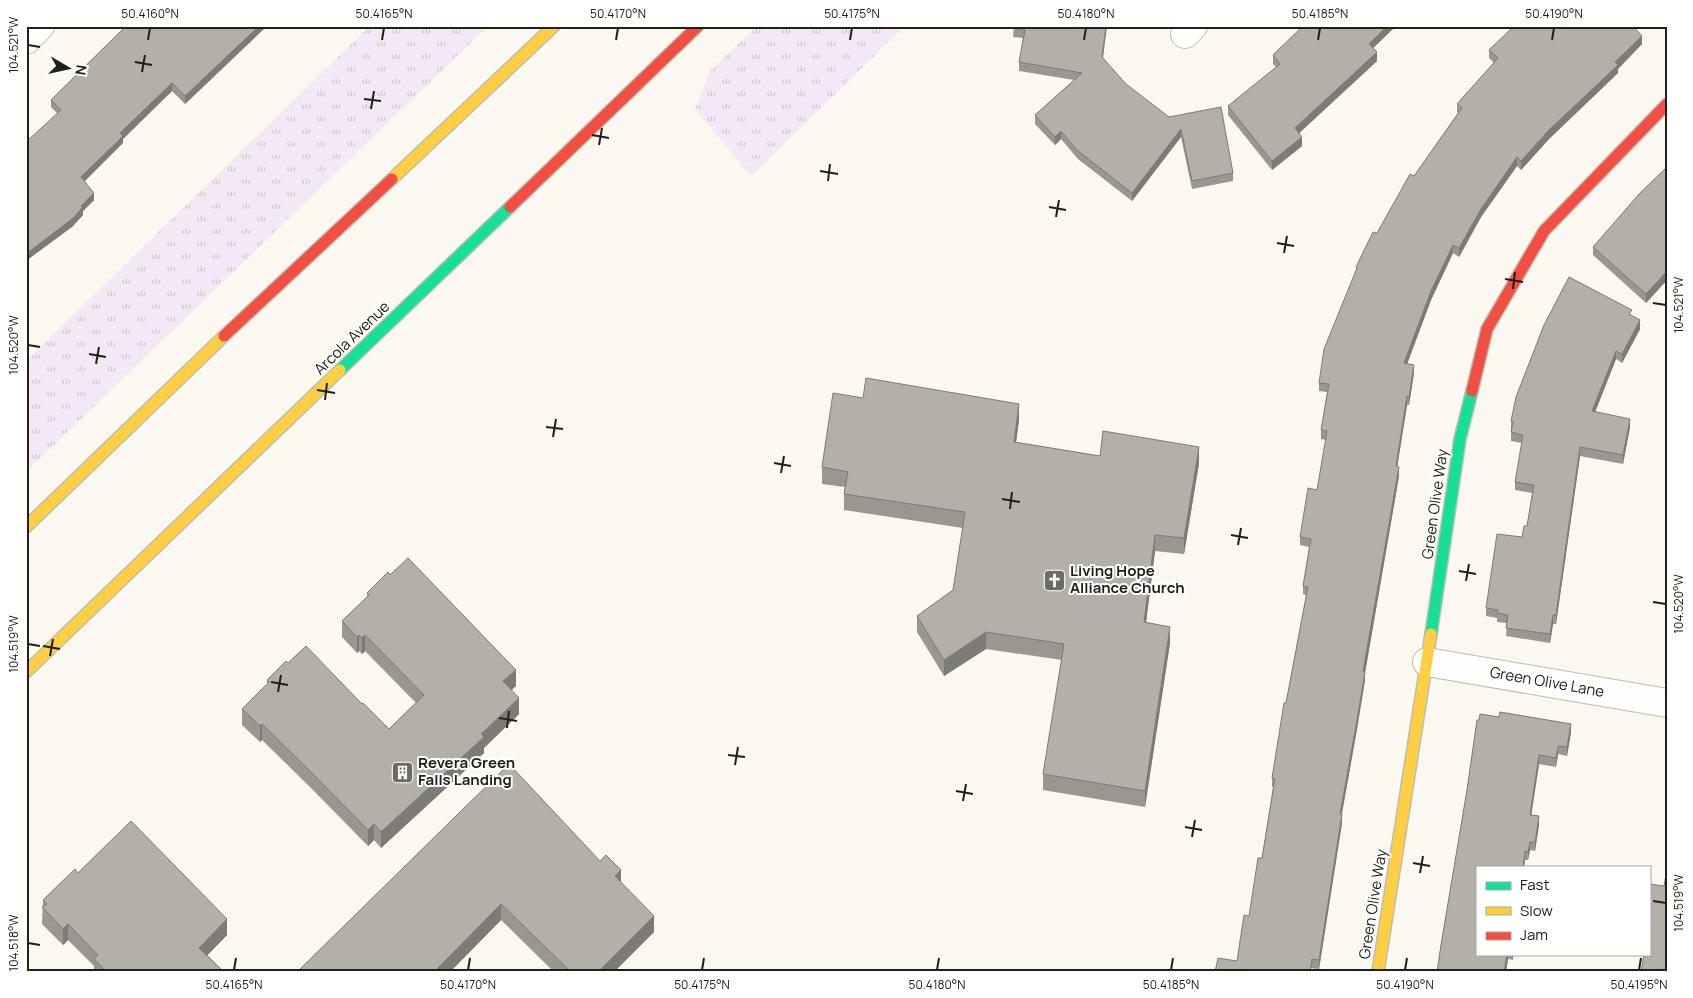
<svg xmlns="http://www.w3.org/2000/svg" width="1693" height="998" font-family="Manrope,sans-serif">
<defs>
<pattern id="grass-tufts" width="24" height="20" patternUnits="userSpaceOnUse" patternTransform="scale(1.25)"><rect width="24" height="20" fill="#f2e9f5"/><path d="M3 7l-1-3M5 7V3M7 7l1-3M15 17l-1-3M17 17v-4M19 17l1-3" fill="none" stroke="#cfc8d1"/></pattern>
</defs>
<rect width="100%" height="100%" fill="#faf8ef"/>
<path fill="url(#grass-tufts)" d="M 370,26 L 488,26 L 26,472 L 26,361 Z
M 757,26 L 905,26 L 751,176 L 695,109 L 711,70 Z"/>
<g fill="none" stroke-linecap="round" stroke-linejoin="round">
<defs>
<path id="street" d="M 1185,34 L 1193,26
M 26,40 L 40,26
M 1427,662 L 1667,703"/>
<path id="fast" d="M 340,370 L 510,207
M 1431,634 L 1460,439 L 1472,391"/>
<path id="slow" d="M 392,179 L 554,26
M 26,527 L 224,336
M 26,672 L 340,370
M 1378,972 L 1431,634"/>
<path id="jam" d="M 510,207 L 698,26
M 224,336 L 392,179
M 1472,391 L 1487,329 L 1544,231 L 1667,104"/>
</defs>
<use href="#street" stroke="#bebcb4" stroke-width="30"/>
<use href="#fast" stroke="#bebcb4" stroke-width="14"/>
<use href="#slow" stroke="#bebcb4" stroke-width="14"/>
<use href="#jam" stroke="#bebcb4" stroke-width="14"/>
<use href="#street" stroke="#fefefd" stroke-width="28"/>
<use href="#fast" stroke="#16e098" stroke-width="11"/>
<use href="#slow" stroke="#ffcf43" stroke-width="11"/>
<use href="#jam" stroke="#f24e42" stroke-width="11"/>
</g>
<path fill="#999790" d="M 126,26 L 267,26 L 185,104 L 172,91 L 123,139 L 123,143 L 84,181 L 94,200 L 83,211 L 83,215 L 72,227 L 57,113 L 51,107 L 51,100 Z
M 1014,26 L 1103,58 L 1126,84 L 1233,173 L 1233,181 L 1192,189 L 1181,137 L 1132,201 L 1078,159 L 1061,139 L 1055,145 L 1035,124 L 1035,115 L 1074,80 L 1019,71 L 1019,62 L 1023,38 L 1013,37 Z
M 1303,26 L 1396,26 L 1373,48 L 1377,61 L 1299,133 L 1302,146 L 1272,170 L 1228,115 L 1228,106 L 1276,67 L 1273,64 L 1273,55 Z
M 1520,29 L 1642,44 L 1618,69 L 1618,73 L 1549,139 L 1521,170 L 1517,166 L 1481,217 L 1459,257 L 1453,253 L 1431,300 L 1407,364 L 1414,373 L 1409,405 L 1407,405 L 1397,467 L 1399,476 L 1365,673 L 1365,680 L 1357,729 L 1342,814 L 1342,823 L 1319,969 L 1237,961 L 1249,916 L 1262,858 L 1273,787 L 1272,787 L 1272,778 L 1306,595 L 1303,594 L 1303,586 L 1309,547 L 1300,545 L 1300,537 L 1317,490 L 1326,440 L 1321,439 L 1321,430 L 1327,392 L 1319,391 L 1319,383 L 1356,271 L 1356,267 L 1414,176 L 1458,113 L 1457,112 L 1457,104 L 1494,63 L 1489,58 L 1489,50 Z
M 1667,164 L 1667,280 L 1646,303 L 1593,255 L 1593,247 L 1666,168 Z
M 1632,316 L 1640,329 L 1622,363 L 1616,359 L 1595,412 L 1630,427 L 1623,464 L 1580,456 L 1556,624 L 1553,624 L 1550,643 L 1506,636 L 1507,623 L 1497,622 L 1497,618 L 1486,616 L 1486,608 L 1527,526 L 1532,493 L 1515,490 L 1515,482 L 1522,443 L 1511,441 L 1511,421 Z
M 863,398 L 1019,420 L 1016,442 L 1100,456 L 1199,463 L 1184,554 L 1155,551 L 1146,623 L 1170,643 L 1145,807 L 1043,790 L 1043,774 L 1062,660 L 986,649 L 944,676 L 917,632 L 917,616 L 953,590 L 963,528 L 844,510 L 844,494 L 845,487 L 822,484 L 822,467 Z
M 390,575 L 516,686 L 512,690 L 519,714 L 484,748 L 484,753 L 381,848 L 374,840 L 368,846 L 310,787 L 262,740 L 260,742 L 242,725 L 242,709 L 267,684 L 267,680 L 288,663 L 362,704 L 389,729 L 416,703 L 365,651 L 362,654 L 359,651 L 357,653 L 342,637 L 342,621 L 367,597 L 367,593 Z
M 1500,712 L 1571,724 L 1571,732 L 1567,756 L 1558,754 L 1556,767 L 1539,764 L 1531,815 L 1539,816 L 1539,825 L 1535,851 L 1530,850 L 1528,860 L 1525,860 L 1524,867 L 1477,867 L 1477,954 L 1514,954 L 1513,960 L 1508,959 L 1506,972 L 1437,972 L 1441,945 L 1467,790 L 1477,720 L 1479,720 L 1480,714 L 1499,717 Z
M 600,861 L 621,882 L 654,932 L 614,972 L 554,972 L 501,920 L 450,972 L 297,972 Z
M 78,873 L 227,935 L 207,955 L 224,972 L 94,972 L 94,966 L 68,940 L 63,945 L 42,924 L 43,900 Z"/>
<path fill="#7d7b76" d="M 259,26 L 267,26 L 185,104 L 185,96 Z
M 1106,26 L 1107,26 L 1102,66 L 1102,57 Z
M 1387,26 L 1396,26 L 1369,52 L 1369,44 Z
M 1642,36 L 1642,44 L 1618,69 L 1618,73 L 1549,139 L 1521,170 L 1521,161 L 1549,130 Z
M 1377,52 L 1377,61 L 1295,137 L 1295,128 Z
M 172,83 L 172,91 L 123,139 L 123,143 L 81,185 L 81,177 L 120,133 Z
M 1181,129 L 1181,137 L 1132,201 L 1132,193 Z
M 1061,131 L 1061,139 L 1055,145 L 1055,137 Z
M 1302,137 L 1302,146 L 1272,170 L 1272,161 Z
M 1517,157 L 1517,166 L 1481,217 L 1459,257 L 1459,248 L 1481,209 Z
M 94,193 L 94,200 L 83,211 L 83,215 L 72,227 L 26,261 L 26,254 L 81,206 Z
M 1453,245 L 1453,253 L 1431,300 L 1404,372 L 1404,363 L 1431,291 Z
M 1667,271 L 1667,280 L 1646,303 L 1646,294 Z
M 1640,320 L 1640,329 L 1622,363 L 1622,354 Z
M 1616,351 L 1616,359 L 1592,420 L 1592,411 Z
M 1414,365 L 1414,373 L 1409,405 L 1409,397 Z
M 1407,396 L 1407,405 L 1396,475 L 1396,466 Z
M 1019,404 L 1019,420 L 1014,458 L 1014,442 Z
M 1630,419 L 1630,427 L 1623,464 L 1623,455 Z
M 1199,447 L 1199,463 L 1184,554 L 1184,538 Z
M 1580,447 L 1580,456 L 1556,624 L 1556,615 Z
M 1399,467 L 1399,476 L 1365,673 L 1365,680 L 1357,729 L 1340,823 L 1340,814 L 1363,671 Z
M 1155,535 L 1155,551 L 1144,639 L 1144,622 Z
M 1553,615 L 1553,624 L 1550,643 L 1550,634 Z
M 1170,627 L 1170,643 L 1145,807 L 1145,791 Z
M 986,632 L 986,649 L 944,676 L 944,660 Z
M 359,635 L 359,651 L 357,653 L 357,637 Z
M 365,635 L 365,651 L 362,654 L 362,638 Z
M 516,670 L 516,686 L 503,697 L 503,681 Z
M 519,698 L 519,714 L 484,748 L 484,753 L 381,848 L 381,832 Z
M 262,724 L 262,740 L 260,742 L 260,726 Z
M 1571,724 L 1571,732 L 1567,756 L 1567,747 Z
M 1558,746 L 1558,754 L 1556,767 L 1556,758 Z
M 1539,755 L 1539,764 L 1530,824 L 1530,815 Z
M 1342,814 L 1342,823 L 1319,969 L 1319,960 Z
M 1539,816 L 1539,825 L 1535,851 L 1535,842 Z
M 374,824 L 374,840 L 368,846 L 368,830 Z
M 1530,842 L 1530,850 L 1528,860 L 1528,852 Z
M 1525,851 L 1525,860 L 1524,867 L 1523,867 Z
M 621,870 L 621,886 L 615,876 Z
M 501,904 L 501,920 L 450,972 L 437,972 L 437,969 Z
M 654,916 L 654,932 L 614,972 L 598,972 Z
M 227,919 L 227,935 L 199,964 L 199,948 Z
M 68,924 L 68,940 L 63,945 L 63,929 Z
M 1507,954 L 1508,954 L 1508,959 L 1506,972 L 1504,972 Z"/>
<path fill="#b2b0a8" stroke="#7d7b76" d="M 126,26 L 259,26 L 185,96 L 172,83 L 120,133 L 123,136 L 81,177 L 94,193 L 81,206 L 83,207 L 72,219 L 26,254 L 26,142 L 61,110 L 51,100 Z
M 1014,26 L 1106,26 L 1102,57 L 1126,84 L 1169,117 L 1221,107 L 1233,173 L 1192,181 L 1181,129 L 1132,193 L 1078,151 L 1061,131 L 1055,137 L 1035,115 L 1082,73 L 1019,62 L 1025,30 L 1013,28 Z
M 1303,26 L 1387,26 L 1369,44 L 1377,52 L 1295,128 L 1302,137 L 1272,161 L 1228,106 L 1280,64 L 1273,55 Z
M 1514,26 L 1518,26 L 1520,29 L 1523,26 L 1633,26 L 1642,36 L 1615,62 L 1618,65 L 1549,130 L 1521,161 L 1517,157 L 1481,209 L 1459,248 L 1453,245 L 1431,291 L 1404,363 L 1414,365 L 1409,397 L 1407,396 L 1396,466 L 1399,467 L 1363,671 L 1365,672 L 1357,720 L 1340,814 L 1342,814 L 1319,960 L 1312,959 L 1310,972 L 1215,972 L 1218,958 L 1237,961 L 1244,915 L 1249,916 L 1258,858 L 1262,858 L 1275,779 L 1272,778 L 1284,703 L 1286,703 L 1308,587 L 1303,586 L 1311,539 L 1300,537 L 1308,488 L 1317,490 L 1327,431 L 1321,430 L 1329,384 L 1319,383 L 1324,349 L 1357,268 L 1356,267 L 1373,232 L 1377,233 L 1410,174 L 1414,176 L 1462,108 L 1457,104 L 1498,58 L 1489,50 Z
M 1667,167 L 1667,271 L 1646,294 L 1593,247 L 1640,193 Z
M 1569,277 L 1632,310 L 1629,314 L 1640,320 L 1622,354 L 1616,351 L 1592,411 L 1630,419 L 1623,455 L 1580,447 L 1556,615 L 1553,615 L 1550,634 L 1506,628 L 1508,615 L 1497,613 L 1498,610 L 1486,608 L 1497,534 L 1522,537 L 1524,526 L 1527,526 L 1534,485 L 1515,482 L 1523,435 L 1511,432 L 1513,422 L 1511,421 L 1516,397 L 1544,325 Z
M 866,378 L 1019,404 L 1014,442 L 1100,456 L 1103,431 L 1199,447 L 1184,538 L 1155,535 L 1144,622 L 1170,627 L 1145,791 L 1043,774 L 1064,644 L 986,632 L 944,660 L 917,616 L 953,590 L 965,512 L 844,494 L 848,472 L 822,467 L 833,393 L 863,398 Z
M 408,558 L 516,670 L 503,681 L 519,698 L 481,734 L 484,737 L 381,832 L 374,824 L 368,830 L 310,771 L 262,724 L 260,726 L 242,709 L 269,682 L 267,680 L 286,661 L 288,663 L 306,646 L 362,704 L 363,703 L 389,729 L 424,695 L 365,635 L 362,638 L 359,635 L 357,637 L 342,621 L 369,595 L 367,593 L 388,572 L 390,575 Z
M 1500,712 L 1571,724 L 1567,747 L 1558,746 L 1556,758 L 1539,755 L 1530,815 L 1539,816 L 1535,842 L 1530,842 L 1528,852 L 1525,851 L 1523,867 L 1477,867 L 1477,954 L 1507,954 L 1504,972 L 1437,972 L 1441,945 L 1467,790 L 1477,720 L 1479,720 L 1480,714 L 1499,717 Z
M 509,764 L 600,861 L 606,855 L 621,870 L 615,876 L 654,916 L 598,972 L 571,972 L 501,904 L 437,969 L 440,972 L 297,972 Z
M 131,821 L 227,919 L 199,948 L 224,972 L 107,972 L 94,959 L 98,955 L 68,924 L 63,929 L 42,907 L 47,904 L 43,900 L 75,869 L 78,873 Z
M 1667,869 L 1667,972 L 1641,972 L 1644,954 L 1649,954 L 1649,884 L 1664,886 Z"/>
<path fill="none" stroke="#212018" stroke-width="2" d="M 148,40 L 150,28M 382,40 L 384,28M 616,40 L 618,28M 850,40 L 852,28M 1084,40 L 1086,28M 1318,40 L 1320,28M 1552,40 L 1554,28M 28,45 L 40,47M 135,62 L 152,65M 142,72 L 145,55M 364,99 L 381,101M 371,109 L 374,91M 592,135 L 609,138M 599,145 L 602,128M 820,171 L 838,174M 828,181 L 830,164M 1049,207 L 1066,210M 1056,217 L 1059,200M 1277,243 L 1294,246M 1284,253 L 1287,236M 1505,279 L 1523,282M 1513,289 L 1515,272M 1653,303 L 1666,305M 28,345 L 40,347M 89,354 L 106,357M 96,364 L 99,347M 317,390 L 335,393M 325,400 L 327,383M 546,427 L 563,429M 553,437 L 556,419M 774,463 L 791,466M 781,473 L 784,456M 1002,499 L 1020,502M 1010,509 L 1012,492M 1231,535 L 1248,538M 1238,545 L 1241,528M 1459,571 L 1476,574M 1466,581 L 1469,564M 1653,602 L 1666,604M 28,644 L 40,646M 43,646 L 60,649M 50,656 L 53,639M 271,682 L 288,685M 278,692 L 281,675M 499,718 L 517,721M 507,728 L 509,711M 728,755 L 745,757M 735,765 L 738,747M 956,791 L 973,794M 963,801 L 966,784M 1185,827 L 1202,830M 1192,837 L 1195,820M 1413,863 L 1430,866M 1420,873 L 1423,856M 1653,901 L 1666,903M 28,943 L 40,945M 234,970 L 236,958M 468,970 L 470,958M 702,970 L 704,958M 937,970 L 939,958M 1171,970 L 1173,958M 1405,970 L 1407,958M 1639,970 L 1641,958"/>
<defs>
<symbol id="church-square" viewBox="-11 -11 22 22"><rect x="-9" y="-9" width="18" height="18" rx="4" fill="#6d6c63" stroke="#fff"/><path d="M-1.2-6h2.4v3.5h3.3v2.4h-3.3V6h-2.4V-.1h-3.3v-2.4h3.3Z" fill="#fff"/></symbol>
<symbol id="building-square" viewBox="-11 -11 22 22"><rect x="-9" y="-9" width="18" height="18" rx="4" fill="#6d6c63" stroke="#fff"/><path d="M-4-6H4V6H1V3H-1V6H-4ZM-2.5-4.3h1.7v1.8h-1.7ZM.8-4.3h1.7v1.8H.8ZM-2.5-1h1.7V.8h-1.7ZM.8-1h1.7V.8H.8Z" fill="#fff"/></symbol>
</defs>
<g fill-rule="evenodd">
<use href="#church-square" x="1042" y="568" width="25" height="25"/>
<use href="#building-square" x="390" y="760" width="25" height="25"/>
</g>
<g text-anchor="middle" stroke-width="4" stroke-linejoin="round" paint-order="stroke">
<g font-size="15" fill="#212018" stroke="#fff">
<text transform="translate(352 338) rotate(-44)" y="5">Arcola Avenue</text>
<text transform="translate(1435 504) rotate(-82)" y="5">Green Olive Way</text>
<text transform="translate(1547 682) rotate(10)" y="5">Green Olive Lane</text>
<text transform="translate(1373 904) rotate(-81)" y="5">Green Olive Way</text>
</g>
<g font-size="15" font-weight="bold" fill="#212018" stroke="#fff" text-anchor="start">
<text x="1070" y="576">Living Hope<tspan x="1070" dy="17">Alliance Church</tspan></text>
<text x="418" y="768">Revera Green<tspan x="418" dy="17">Falls Landing</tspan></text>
</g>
</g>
<rect width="1693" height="998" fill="none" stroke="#ffffff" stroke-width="55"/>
<rect x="1476" y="866" width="175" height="90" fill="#ffffff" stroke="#a6a6a3"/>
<rect x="1486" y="882" width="25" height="8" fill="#16e098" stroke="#a6a6a3"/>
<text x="1520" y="890" font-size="15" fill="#212018">Fast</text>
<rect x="1486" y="907" width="25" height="8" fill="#ffcf43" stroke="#a6a6a3"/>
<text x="1520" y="916" font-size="15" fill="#212018">Slow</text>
<rect x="1486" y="932" width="25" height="8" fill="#f24e42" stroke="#a6a6a3"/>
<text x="1520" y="940" font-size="15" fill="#212018">Jam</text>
<g transform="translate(68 68) rotate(99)" stroke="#ffffff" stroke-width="4" paint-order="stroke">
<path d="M0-4L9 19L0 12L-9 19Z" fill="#212018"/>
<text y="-8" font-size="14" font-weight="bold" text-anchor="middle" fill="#212018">N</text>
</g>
<rect x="28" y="28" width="1638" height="942" fill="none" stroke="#212018" stroke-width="2"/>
<g font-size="12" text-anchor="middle" fill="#212018">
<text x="150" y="18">50.4160°N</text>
<text x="384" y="18">50.4165°N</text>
<text x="618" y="18">50.4170°N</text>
<text x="852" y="18">50.4175°N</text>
<text x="1086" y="18">50.4180°N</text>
<text x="1320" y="18">50.4185°N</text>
<text x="1554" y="18">50.4190°N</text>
<text transform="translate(14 45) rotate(-90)" y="4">104.521°W</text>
<text transform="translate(1679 305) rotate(-90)" y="4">104.521°W</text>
<text transform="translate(14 345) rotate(-90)" y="4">104.520°W</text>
<text transform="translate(1679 604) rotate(-90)" y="4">104.520°W</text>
<text transform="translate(14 644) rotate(-90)" y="4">104.519°W</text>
<text transform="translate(1679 903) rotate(-90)" y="4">104.519°W</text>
<text transform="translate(14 943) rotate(-90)" y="4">104.518°W</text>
<text x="234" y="989">50.4165°N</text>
<text x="468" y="989">50.4170°N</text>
<text x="702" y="989">50.4175°N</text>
<text x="937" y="989">50.4180°N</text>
<text x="1171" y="989">50.4185°N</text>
<text x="1405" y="989">50.4190°N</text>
<text x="1639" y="989">50.4195°N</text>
</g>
</svg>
